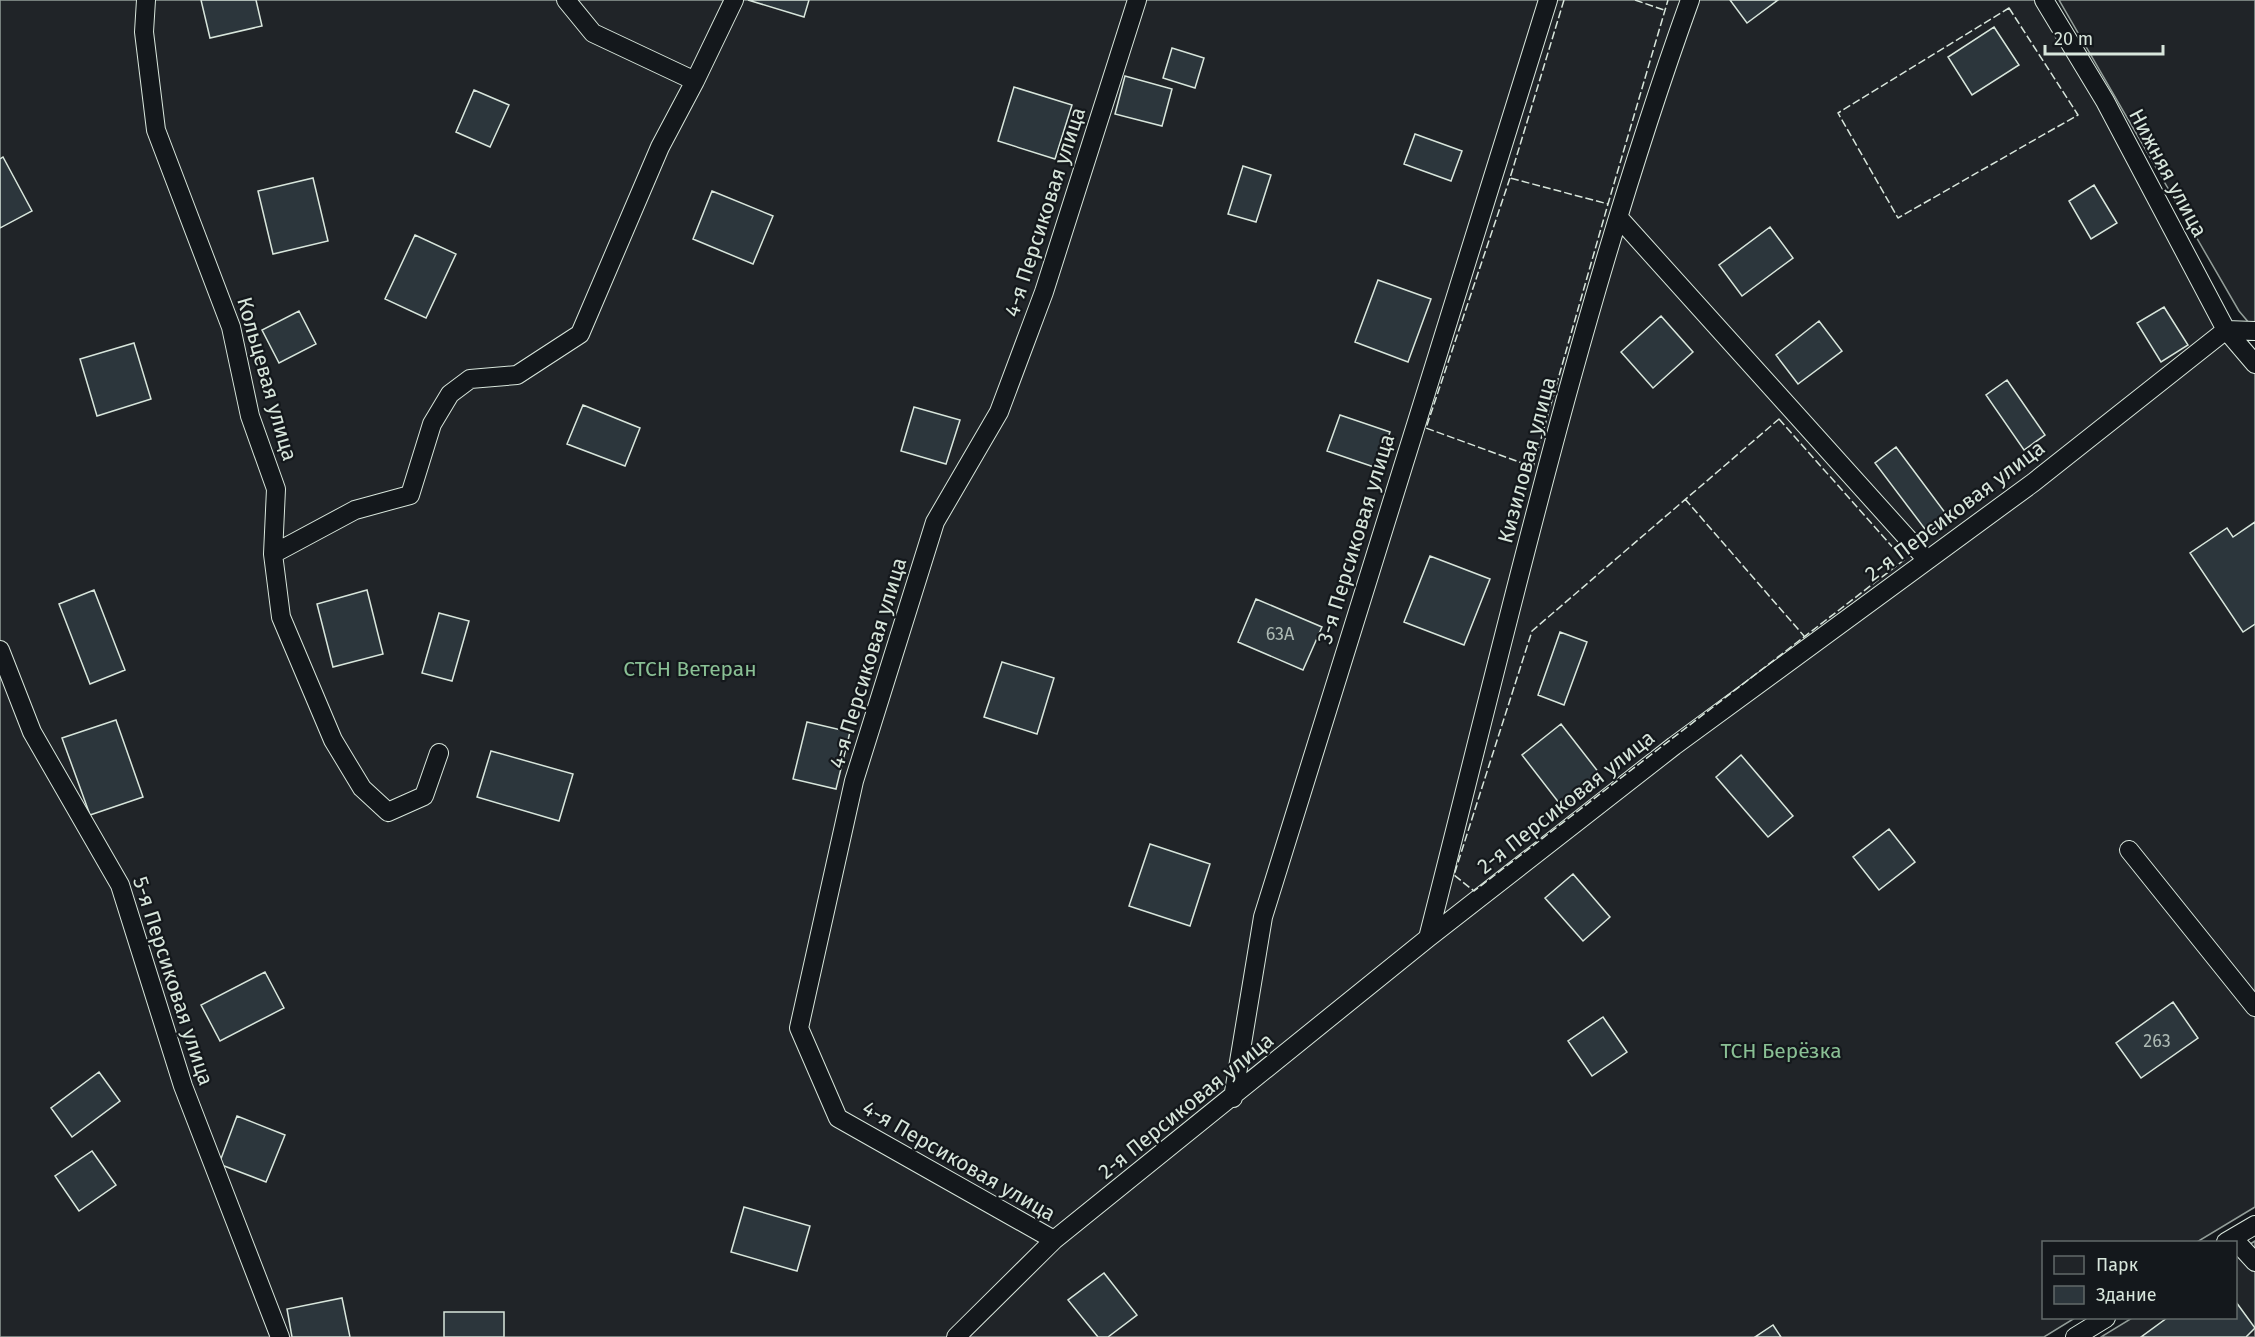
<svg xmlns="http://www.w3.org/2000/svg" width="2255" height="1337" font-family="'Fira Sans',sans-serif">
<rect width="100%" height="100%" fill="#14181c"/>
<path fill="#202428" stroke="#939e99" stroke-width="1.5" d="M 0,0 L 2044,0 L 2235,329 L 2255,352 L 2255,1207 L 2197,1242 L 2044,1242 L 2044,1318 L 2075,1318 L 2044,1337 L 0,1337 Z
M 2059,0 L 2255,0 L 2255,330 L 2239,311 Z
M 2255,1241 L 2255,1337 L 2101,1337 L 2132,1318 L 2236,1318 L 2236,1253 Z"/>
<path fill="#2c363c" stroke="#d8e6dc" stroke-width="1.5" d="M 201,0 L 256,0 L 262,26 L 210,38 Z
M 748,0 L 809,0 L 804,17 Z
M 1730,0 L 1778,0 L 1747,23 Z
M 1994,27 L 2019,65 L 1972,95 L 1948,57 Z
M 1172,48 L 1204,58 L 1195,88 L 1163,78 Z
M 1125,76 L 1172,89 L 1162,126 L 1115,114 Z
M 1014,87 L 1072,105 L 1055,159 L 998,141 Z
M 474,90 L 509,105 L 490,147 L 456,132 Z
M 1415,134 L 1462,151 L 1451,181 L 1404,164 Z
M 3,157 L 32,211 L 0,228 L 0,159 Z
M 1243,166 L 1271,175 L 1256,222 L 1228,214 Z
M 313,178 L 328,241 L 273,254 L 258,191 Z
M 2094,185 L 2117,223 L 2091,239 L 2069,201 Z
M 712,191 L 773,216 L 753,264 L 693,239 Z
M 1770,227 L 1793,258 L 1742,296 L 1719,265 Z
M 415,235 L 456,254 L 426,318 L 385,299 Z
M 1378,280 L 1431,299 L 1408,362 L 1355,342 Z
M 2164,307 L 2188,345 L 2161,362 L 2137,323 Z
M 299,311 L 316,344 L 279,363 L 262,330 Z
M 1661,316 L 1693,352 L 1653,388 L 1621,352 Z
M 1819,321 L 1842,351 L 1798,384 L 1776,355 Z
M 134,343 L 151,399 L 97,416 L 80,359 Z
M 2007,380 L 2045,435 L 2024,450 L 1986,395 Z
M 583,405 L 640,428 L 625,466 L 567,444 Z
M 914,407 L 960,420 L 946,464 L 901,451 Z
M 1340,415 L 1390,432 L 1377,468 L 1327,451 Z
M 1896,447 L 1949,518 L 1928,533 L 1875,463 Z
M 2255,522 L 2255,624 L 2243,632 L 2190,553 L 2227,528 L 2233,537 Z
M 1430,556 L 1490,579 L 1464,645 L 1404,622 Z
M 94,590 L 125,670 L 90,684 L 59,604 Z
M 367,590 L 383,654 L 333,667 L 317,604 Z
M 1256,599 L 1322,627 L 1303,670 L 1238,642 Z
M 439,613 L 469,621 L 452,681 L 422,673 Z
M 1560,632 L 1587,642 L 1564,705 L 1538,695 Z
M 1002,662 L 1054,678 L 1037,734 L 984,717 Z
M 116,720 L 143,797 L 90,815 L 62,738 Z
M 807,722 L 850,732 L 836,789 L 793,779 Z
M 1561,724 L 1603,778 L 1563,808 L 1522,755 Z
M 491,751 L 573,774 L 559,821 L 477,797 Z
M 1741,755 L 1793,816 L 1768,837 L 1716,777 Z
M 1889,829 L 1915,862 L 1879,890 L 1853,857 Z
M 1150,844 L 1210,864 L 1190,926 L 1129,906 Z
M 1573,874 L 1610,917 L 1583,941 L 1545,898 Z
M 265,972 L 284,1008 L 220,1041 L 201,1005 Z
M 2173,1002 L 2198,1038 L 2141,1078 L 2116,1043 Z
M 1603,1017 L 1627,1052 L 1592,1076 L 1568,1041 Z
M 99,1072 L 120,1101 L 72,1137 L 51,1108 Z
M 237,1116 L 285,1135 L 266,1182 L 219,1164 Z
M 92,1151 L 116,1185 L 79,1211 L 55,1176 Z
M 744,1207 L 810,1226 L 797,1271 L 731,1252 Z
M 1104,1273 L 1137,1315 L 1108,1337 L 1098,1337 L 1068,1300 Z
M 342,1298 L 350,1337 L 292,1337 L 287,1309 Z
M 2236,1302 L 2255,1328 L 2246,1337 L 2141,1337 L 2167,1318 L 2236,1318 Z
M 444,1312 L 504,1312 L 504,1337 L 444,1337 Z
M 1773,1325 L 1781,1337 L 1755,1337 Z"/>
<g fill="none" stroke-linecap="round" stroke-linejoin="round">
<defs>
<path id="lane" d="M 146,0 L 144,32 L 156,130 L 231,327 L 250,416 L 276,489 L 273,554 L 355,510 L 410,495 L 432,424 L 450,394 L 470,379 L 517,375 L 580,334 L 660,147 L 695,81 L 593,33 L 566,0
M 2044,0 L 2105,101 L 2226,330 L 2255,364
M 695,81 L 734,0
M 1619,218 L 1927,560
M 2226,330 L 2255,331
M 273,554 L 281,617 L 333,740 L 362,788 L 388,812 L 424,796 L 439,753
M 0,650 L 32,732 L 120,885 L 183,1086 L 280,1337
M 2129,850 L 2255,1007
M 1428,938 C 1508,624 1580,305 1690,0
M 1233,1098 L 1263,917 L 1548,0
M 2233,1238 L 2255,1262
M 1054,1240 L 838,1118 L 799,1028 L 854,781 L 935,522 L 999,412 L 1044,292 L 1137,0
M 2226,1242 L 2255,1225
M 956,1337 L 1054,1240 L 1428,938 L 1674,746 L 2034,482 L 2226,330
M 2075,1337 L 2106,1318"/>
</defs>
<use href="#lane" stroke="#d8e6dc" stroke-width="20"/>
<use href="#lane" stroke="#14181c" stroke-width="18"/>
<path stroke="#d8e6dc" stroke-width="1.5" stroke-dasharray="8 3" stroke-linecap="butt" d="M 1564,0 L 1510,178 L 1608,204 L 1668,0
M 1635,0 L 1664,10
M 2009,8 L 2078,115 L 1898,218 L 1838,113 Z
M 1510,178 L 1426,428 L 1533,467 L 1608,204
M 1779,419 L 1904,560 L 1474,891 L 1454,875 L 1532,631 Z
M 1685,499 L 1804,636"/>
</g>
<g text-anchor="middle" stroke-width="4.5" stroke-linejoin="round" paint-order="stroke">
<g font-size="18" fill="#adbab4">
<text x="1280" y="640">63А</text>
<text x="2157" y="1047">263</text>
</g>
<g font-size="21" fill="#d8e6dc" stroke="#14181c">
<text transform="translate(2168 173) rotate(62)" y="7">Нижняя улица</text>
<text transform="translate(1045 212) rotate(-72)" y="7">4-я Персиковая улица</text>
<text transform="translate(267 379) rotate(74)" y="7">Кольцевая улица</text>
<text transform="translate(1527 460) rotate(-75)" y="7">Кизиловая улица</text>
<text transform="translate(1955 511) rotate(-37)" y="7">2-я Персиковая улица</text>
<text transform="translate(1356 539) rotate(-73)" y="7">3-я Персиковая улица</text>
<text transform="translate(868 663) rotate(-73)" y="7">4-я Персиковая улица</text>
<text transform="translate(1566 802) rotate(-38)" y="7">2-я Персиковая улица</text>
<text transform="translate(173 981) rotate(72)" y="7">5-я Персиковая улица</text>
<text transform="translate(1186 1106) rotate(-39)" y="7">2-я Персиковая улица</text>
<text transform="translate(959 1161) rotate(30)" y="7">4-я Персиковая улица</text>
</g>
<g font-size="21" fill="#8ac095" stroke="#14181c">
<text x="690" y="676">СТСН Ветеран</text>
<text x="1781" y="1058">ТСН Берёзка</text>
</g>
</g>
<rect x="2042" y="1241" width="195" height="78" fill="#14181c" stroke="#626a69" stroke-width="1.5"/>
<rect x="2054" y="1256" width="30" height="18" fill="#202428" stroke="#626a69" stroke-width="1.5"/>
<text x="2096" y="1271" font-size="18" fill="#d8e6dc">Парк</text>
<rect x="2054" y="1286" width="30" height="18" fill="#2c363c" stroke="#626a69" stroke-width="1.5"/>
<text x="2096" y="1301" font-size="18" fill="#d8e6dc">Здание</text>
<path d="M2045 45v9h118v-9" fill="none" stroke="#d8e6dc" stroke-width="3"/>
<text x="2054" y="45" font-size="18" fill="#d8e6dc" stroke="#14181c" stroke-width="4.5" paint-order="stroke">20 m</text>
</svg>
